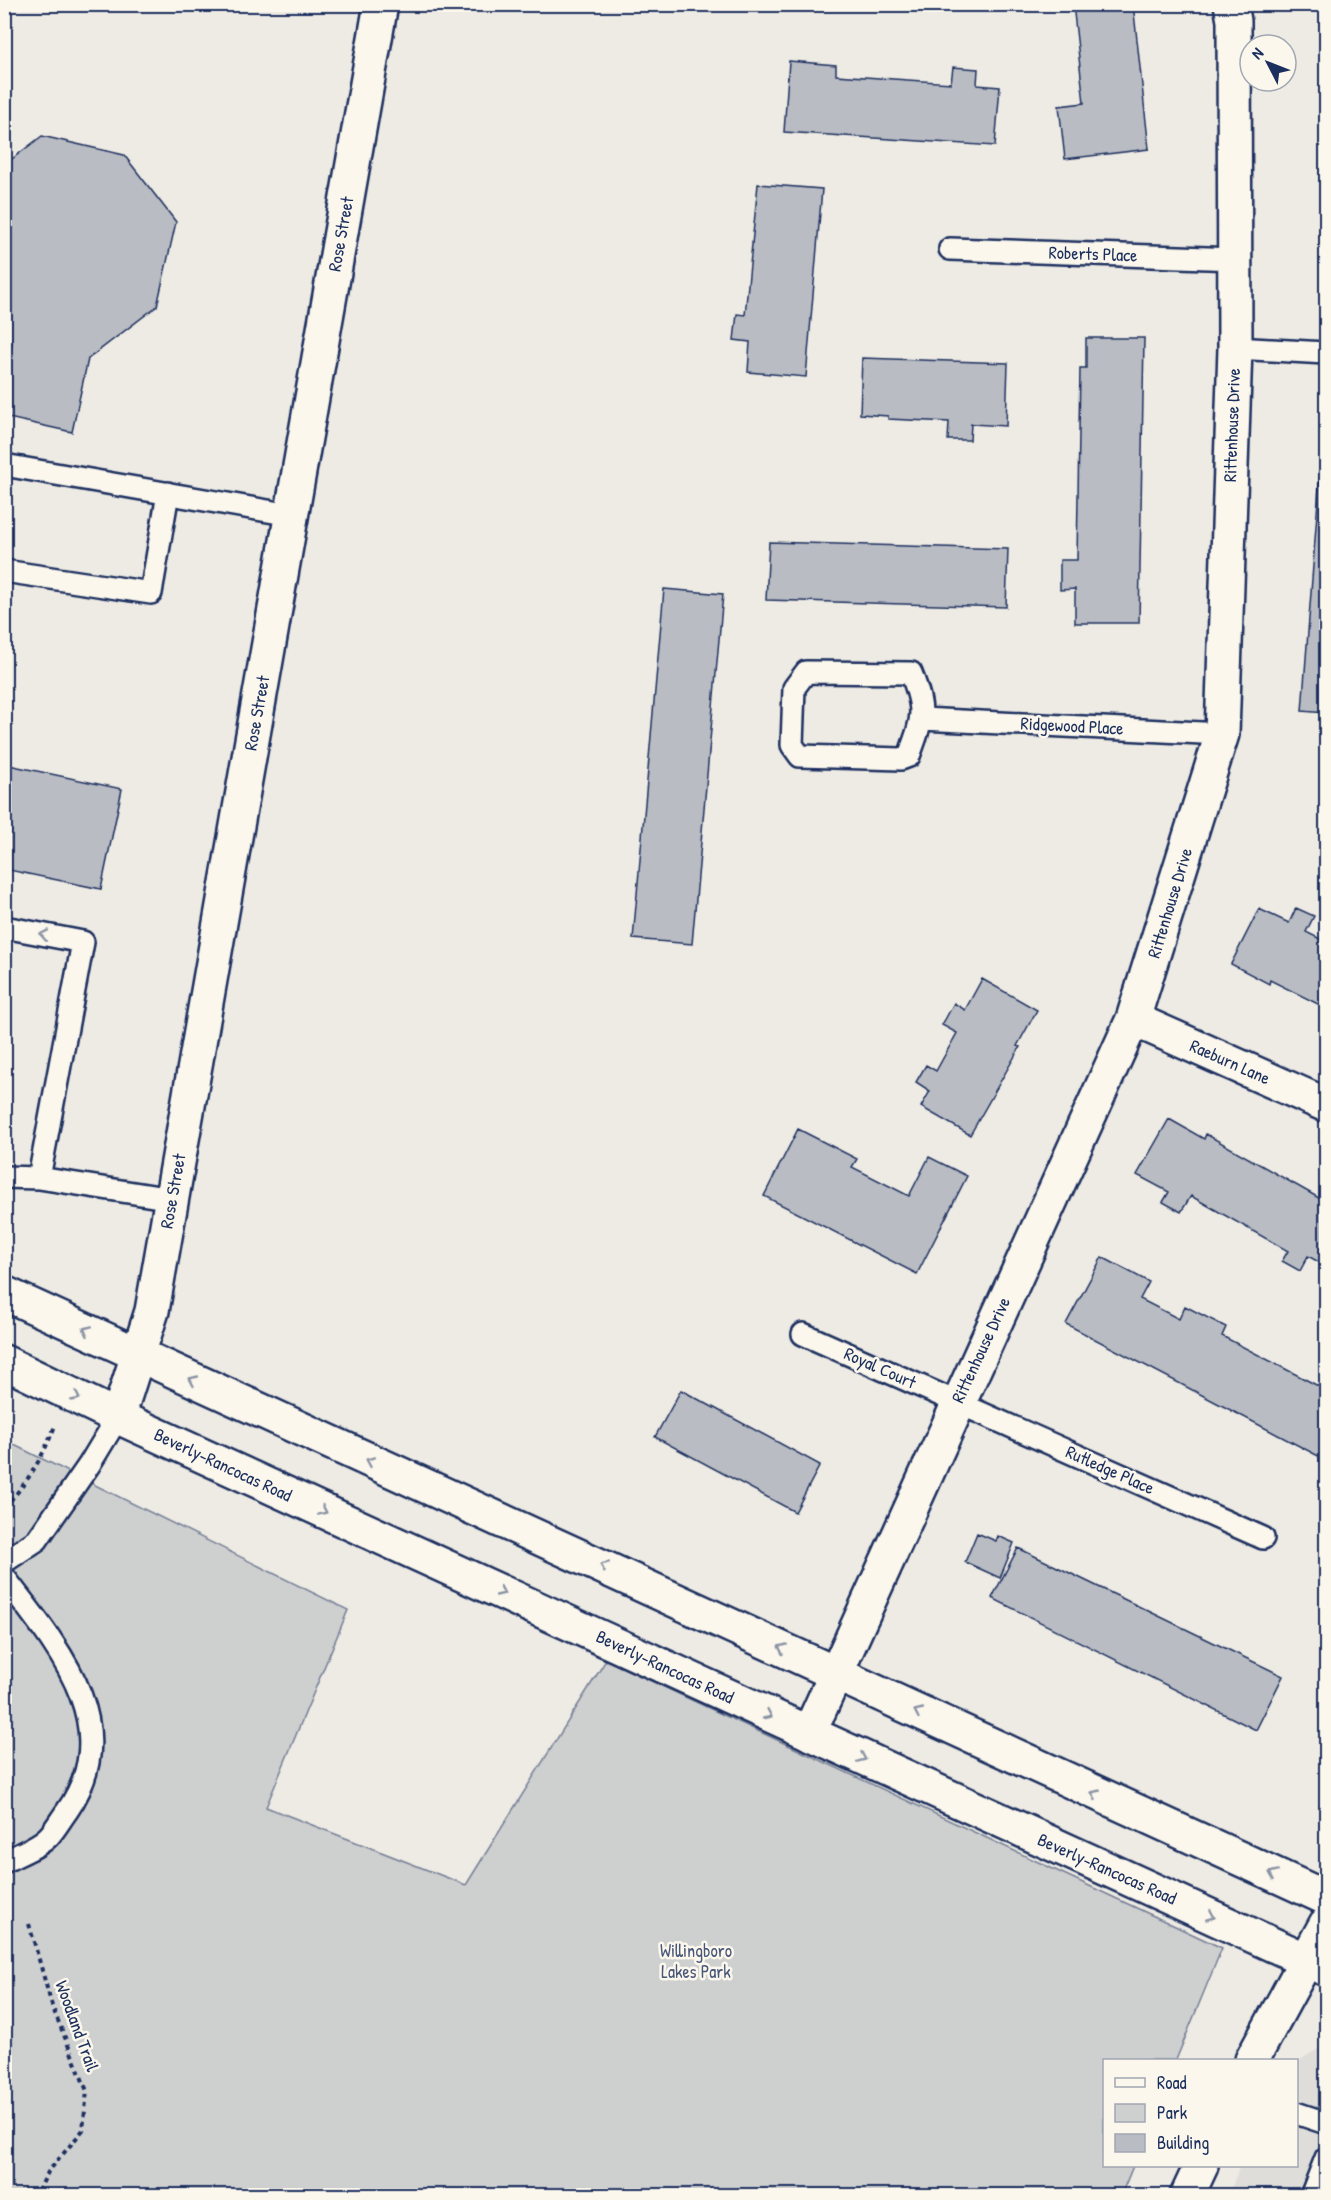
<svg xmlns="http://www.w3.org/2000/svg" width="1331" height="2200" font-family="'Patrick Hand',sans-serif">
<rect width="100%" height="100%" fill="#eeebe4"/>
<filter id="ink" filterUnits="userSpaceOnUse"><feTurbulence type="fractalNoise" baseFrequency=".0167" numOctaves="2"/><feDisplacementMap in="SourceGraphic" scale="12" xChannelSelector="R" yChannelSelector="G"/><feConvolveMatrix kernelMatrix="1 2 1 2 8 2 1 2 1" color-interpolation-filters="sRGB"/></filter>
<g filter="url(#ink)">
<path fill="#deddda" d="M 1326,2044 L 1326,2195 L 1228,2196 L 1240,2166 L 1296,2166 L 1297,2062 Z"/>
<path fill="#cecfcf" stroke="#747f96" stroke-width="1.5" d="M 4,1440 L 348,1610 L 266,1807 L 466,1885 L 606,1660 L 1222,1948 L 1176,2060 L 1104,2060 L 1104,2166 L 1133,2166 L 1121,2195 L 5,2195 Z"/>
<path fill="#b9bcc3" stroke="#1b2f5e" stroke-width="1.5" d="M 1073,4 L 1133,4 L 1149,149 L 1065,159 L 1059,106 L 1084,103 Z
M 789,61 L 836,65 L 836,75 L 951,83 L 953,67 L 978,69 L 977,85 L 1000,87 L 995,146 L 784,132 Z
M 42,136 L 124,155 L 176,222 L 157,306 L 88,359 L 72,432 L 4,417 L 4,377 L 12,343 L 4,333 L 4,165 Z
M 758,184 L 822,189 L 806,377 L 748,372 L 750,342 L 734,340 L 737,314 L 745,315 Z
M 1086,338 L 1144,338 L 1139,623 L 1075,623 L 1075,589 L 1060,590 L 1060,560 L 1077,560 L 1080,368 L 1086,368 Z
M 862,358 L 1008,363 L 1006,426 L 971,424 L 970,440 L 948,440 L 949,422 L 888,419 L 888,416 L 860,414 Z
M 1321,460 L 1326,460 L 1326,713 L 1302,711 Z
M 769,542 L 1008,549 L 1006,607 L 766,600 Z
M 664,589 L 723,594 L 692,944 L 633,939 Z
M 4,764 L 122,789 L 101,889 L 4,869 Z
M 1296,908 L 1314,916 L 1306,932 L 1326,942 L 1326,1008 L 1270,980 L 1269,984 L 1231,964 L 1259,909 L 1289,923 Z
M 982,979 L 1037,1010 L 1017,1046 L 1020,1047 L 970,1135 L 921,1107 L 930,1091 L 916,1082 L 926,1065 L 936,1071 L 957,1033 L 942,1025 L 954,1003 L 965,1010 Z
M 1169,1119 L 1204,1139 L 1206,1134 L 1326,1202 L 1326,1266 L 1308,1256 L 1300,1271 L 1282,1261 L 1288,1251 L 1191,1196 L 1181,1212 L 1163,1202 L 1169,1192 L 1137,1175 Z
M 798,1129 L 857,1159 L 852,1167 L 909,1196 L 929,1157 L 967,1176 L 917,1274 L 764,1196 Z
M 1102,1257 L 1149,1282 L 1140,1299 L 1179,1319 L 1185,1306 L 1226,1327 L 1222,1336 L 1326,1390 L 1326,1460 L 1066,1324 Z
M 681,1390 L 820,1465 L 795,1512 L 655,1437 Z
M 977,1533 L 996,1541 L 998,1536 L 1014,1543 L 1000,1578 L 965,1562 Z
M 1018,1548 L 1283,1676 L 1256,1730 L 992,1598 Z"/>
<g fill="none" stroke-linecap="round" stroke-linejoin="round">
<defs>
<path id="service" d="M 950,249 L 1236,259
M 1235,348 L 1326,353
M 4,465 L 291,515
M 4,571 L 151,593 L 168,493
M 806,672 L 911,673 C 926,711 923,718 909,756 L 901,759 L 800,756 L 792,745 L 794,688 Z
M 922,719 L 1222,734
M 4,927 L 83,942 L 39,1178
M 4,1177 L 39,1178 L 172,1199
M 803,1334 L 1263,1538
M 4,1562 L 37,1540 L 89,1465 L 118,1417
M 4,1577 C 56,1645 127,1725 67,1811 C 61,1819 55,1830 48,1837 C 37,1848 18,1854 4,1862
M 1296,2113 L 1326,2123
M 1311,2196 L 1326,2158"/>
<path id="minor" d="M 1133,1019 L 1326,1105
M 118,1417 L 152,1311 L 381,4
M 809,1733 L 1133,1019 L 1222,734 L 1235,348 L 1234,21 L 1231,4
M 1252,2060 L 1326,1924
M 1187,2196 L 1201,2166"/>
<path id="primary" d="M 4,1293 L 1326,1898
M 4,1362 L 118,1417 L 1326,1969"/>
</defs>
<use href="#service" stroke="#1b2f5e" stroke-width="26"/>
<use href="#minor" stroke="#1b2f5e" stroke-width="38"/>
<use href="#primary" stroke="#1b2f5e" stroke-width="38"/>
<path stroke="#1b2f5e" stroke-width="4" stroke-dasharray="4.5 4.5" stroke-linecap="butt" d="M 4,1507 C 28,1483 42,1458 55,1426
M 29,1924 L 52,2006 L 87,2091 L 83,2130 L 48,2172 L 36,2196"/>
<use href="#service" stroke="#fbf7ec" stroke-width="21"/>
<use href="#minor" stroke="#fbf7ec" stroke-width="33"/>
<use href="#primary" stroke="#fbf7ec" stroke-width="33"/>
</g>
<defs><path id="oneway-chevron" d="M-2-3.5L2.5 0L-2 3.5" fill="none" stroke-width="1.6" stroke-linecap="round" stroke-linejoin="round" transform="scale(1.5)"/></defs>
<g stroke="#8b93a5">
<use href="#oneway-chevron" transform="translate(44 935) rotate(-169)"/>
<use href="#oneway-chevron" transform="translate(87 1330) rotate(-156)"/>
<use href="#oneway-chevron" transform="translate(193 1380) rotate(-155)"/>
<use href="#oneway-chevron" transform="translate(76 1397) rotate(25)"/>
<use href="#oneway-chevron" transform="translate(370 1461) rotate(-156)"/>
<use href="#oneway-chevron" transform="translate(323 1511) rotate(25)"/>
<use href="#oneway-chevron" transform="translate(604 1566) rotate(-156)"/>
<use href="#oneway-chevron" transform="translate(501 1592) rotate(25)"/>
<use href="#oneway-chevron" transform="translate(782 1648) rotate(-155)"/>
<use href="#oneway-chevron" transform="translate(918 1712) rotate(-155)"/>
<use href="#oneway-chevron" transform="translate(768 1715) rotate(25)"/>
<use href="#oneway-chevron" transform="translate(862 1758) rotate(24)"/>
<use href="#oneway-chevron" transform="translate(1095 1794) rotate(-155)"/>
<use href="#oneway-chevron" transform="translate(1273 1874) rotate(-156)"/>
<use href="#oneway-chevron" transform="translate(1211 1916) rotate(24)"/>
</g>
</g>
<g text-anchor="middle" stroke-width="5" stroke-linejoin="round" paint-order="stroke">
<g font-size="18" fill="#1b2f5e" stroke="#fbf7ec">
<text transform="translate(341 234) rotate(-80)" y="6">Rose Street</text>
<text transform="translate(1093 254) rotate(2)" y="6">Roberts Place</text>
<text transform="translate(1232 425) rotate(-88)" y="6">Rittenhouse Drive</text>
<text transform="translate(257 713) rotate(-80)" y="6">Rose Street</text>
<text transform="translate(1072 726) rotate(3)" y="6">Ridgewood Place</text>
<text transform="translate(1170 903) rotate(-73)" y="6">Rittenhouse Drive</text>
<text transform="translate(1230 1062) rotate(24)" y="6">Raeburn Lane</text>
<text transform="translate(173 1191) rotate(-80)" y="6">Rose Street</text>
<text transform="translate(981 1350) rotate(-65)" y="6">Rittenhouse Drive</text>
<text transform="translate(880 1368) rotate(24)" y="6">Royal Court</text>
<text transform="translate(223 1465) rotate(25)" y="6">Beverly-Rancocas Road</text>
<text transform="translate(1110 1470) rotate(24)" y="6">Rutledge Place</text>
<text transform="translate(665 1667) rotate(25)" y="6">Beverly-Rancocas Road</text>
<text transform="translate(1107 1869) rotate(24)" y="6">Beverly-Rancocas Road</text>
<text transform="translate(77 2026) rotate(70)" y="6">Woodland Trail</text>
</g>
<g font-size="18" fill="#48577a" stroke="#fbf7ec">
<text x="696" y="1957">Willingboro<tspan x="696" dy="21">Lakes Park</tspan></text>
</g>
</g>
<rect width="1331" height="2200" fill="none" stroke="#fbf7ec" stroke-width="24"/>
<rect x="12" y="12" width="1307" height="2176" fill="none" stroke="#1b2f5e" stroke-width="2" filter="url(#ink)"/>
<rect x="1103" y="2059" width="195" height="108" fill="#fbf7ec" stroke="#a1a7b3" stroke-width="1.5"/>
<rect x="1115" y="2078" width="30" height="9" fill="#fbf7ec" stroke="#a1a7b3" stroke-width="1.5"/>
<text x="1157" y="2089" font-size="18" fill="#1b2f5e">Road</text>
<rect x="1115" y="2104" width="30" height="18" fill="#cecfcf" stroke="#a1a7b3" stroke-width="1.5"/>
<text x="1157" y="2119" font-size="18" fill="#1b2f5e">Park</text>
<rect x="1115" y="2134" width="30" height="18" fill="#b9bcc3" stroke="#a1a7b3" stroke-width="1.5"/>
<text x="1157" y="2149" font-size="18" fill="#1b2f5e">Building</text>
<g transform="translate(1268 63) rotate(312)"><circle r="28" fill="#fbf7ec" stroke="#a1a7b3" stroke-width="1.5"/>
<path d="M0-4.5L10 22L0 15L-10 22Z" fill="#1b2f5e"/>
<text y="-9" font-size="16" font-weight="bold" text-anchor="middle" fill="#1b2f5e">N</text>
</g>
</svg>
